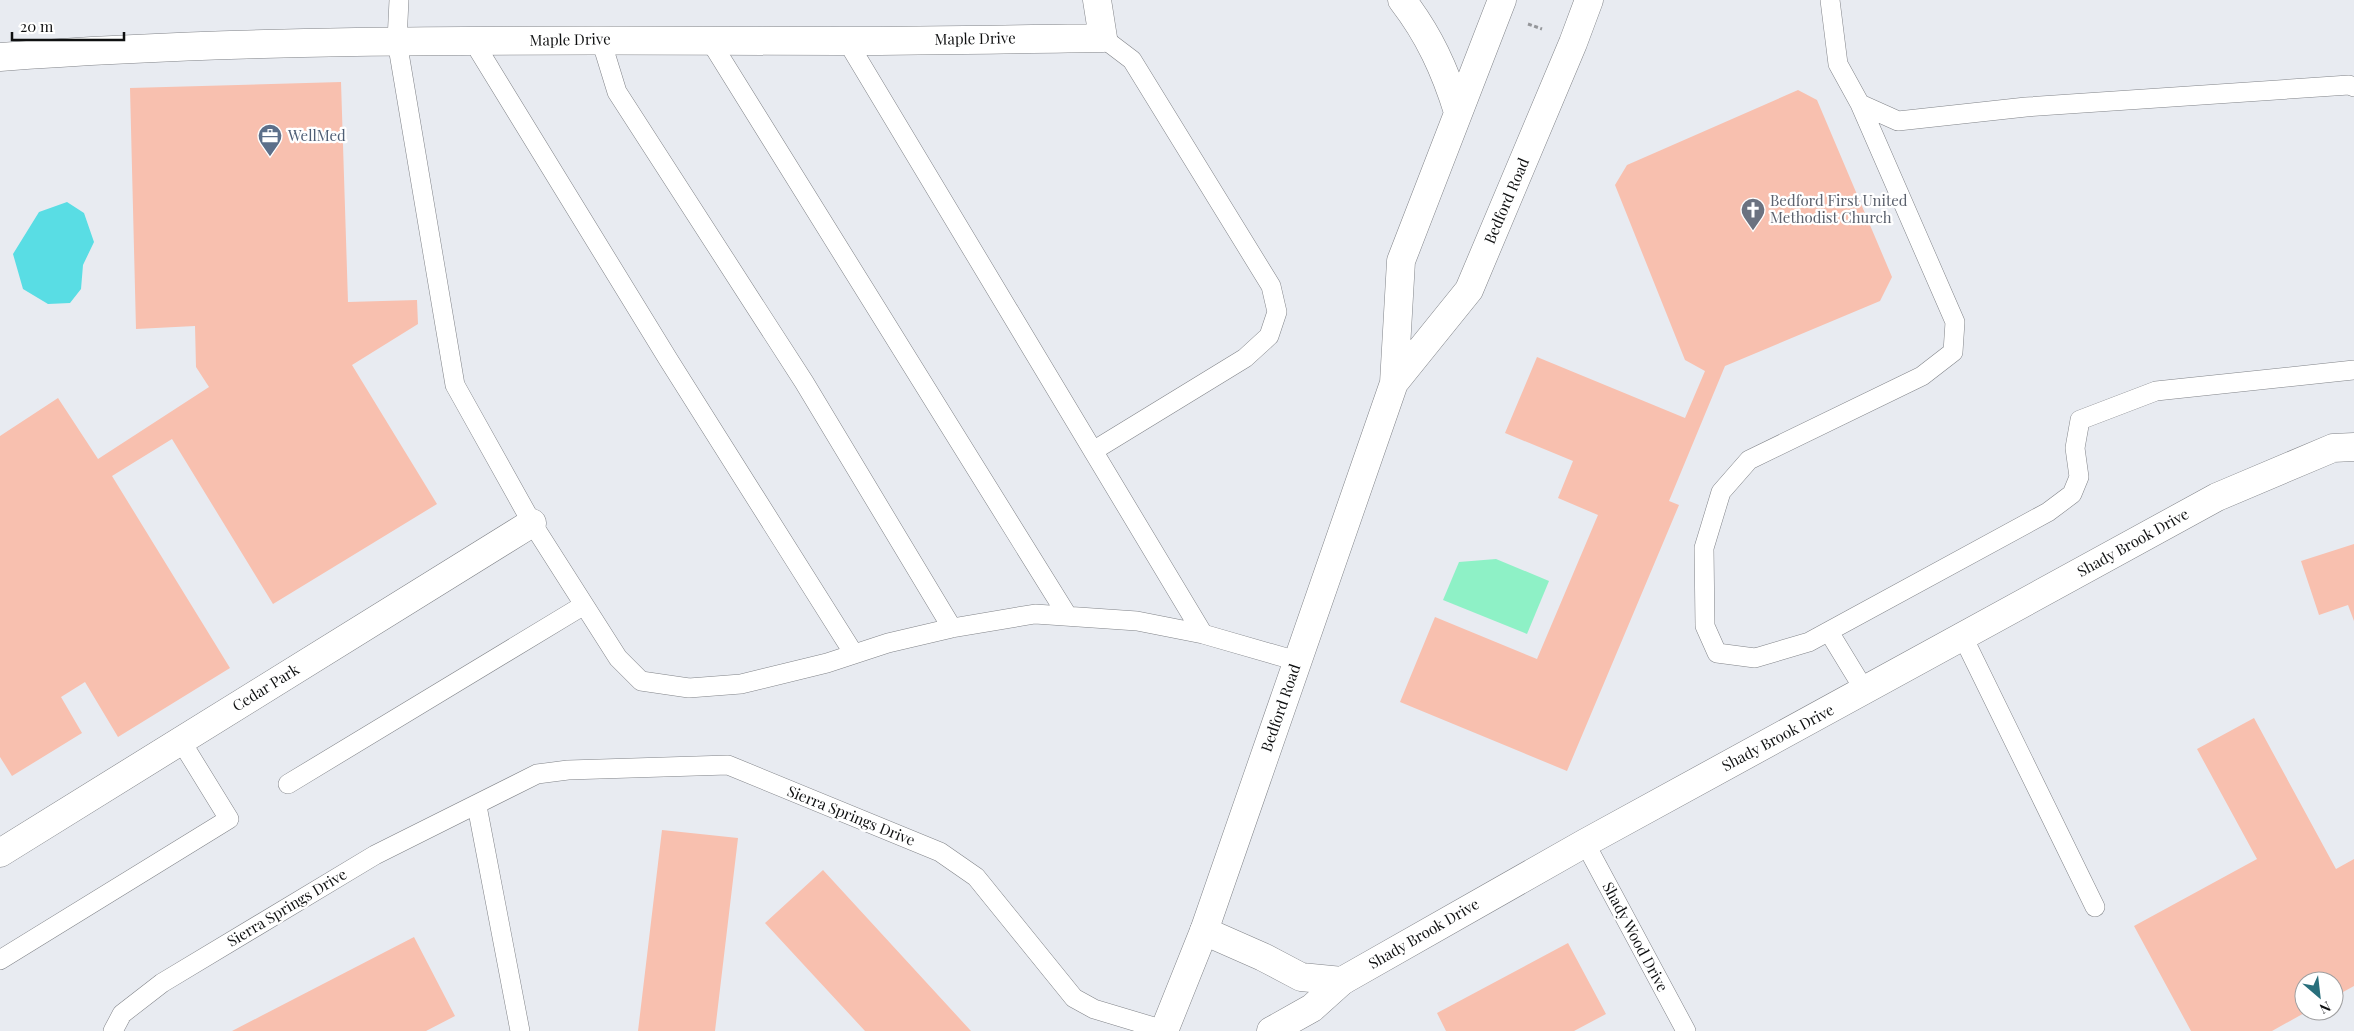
<svg xmlns="http://www.w3.org/2000/svg" width="2354" height="1031" font-family="'Playfair Display',serif">
<rect width="100%" height="100%" fill="#e8ebf1"/>
<path fill="#8ef1c6" d="M 1496,559 L 1549,581 L 1527,634 L 1443,600 L 1459,562 Z"/>
<path fill="#59dde4" d="M 67,202 L 84,213 L 94,242 L 83,265 L 81,289 L 70,303 L 48,304 L 23,289 L 13,254 L 39,212 Z"/>
<path fill="#f8c0af" d="M 341,82 L 348,302 L 417,300 L 418,324 L 352,365 L 437,504 L 273,604 L 172,439 L 112,476 L 230,668 L 118,737 L 85,682 L 61,697 L 82,733 L 12,776 L 0,757 L 0,436 L 58,398 L 98,459 L 209,387 L 196,367 L 195,326 L 136,329 L 130,88 Z
M 1798,90 L 1817,100 L 1892,277 L 1880,301 L 1725,366 L 1669,501 L 1679,505 L 1567,771 L 1400,702 L 1435,617 L 1537,659 L 1598,515 L 1558,498 L 1573,461 L 1505,433 L 1537,357 L 1685,418 L 1705,371 L 1685,360 L 1615,185 L 1627,165 Z
M 2354,544 L 2354,621 L 2348,605 L 2319,615 L 2301,561 Z
M 2254,718 L 2336,869 L 2354,859 L 2354,986 L 2334,997 L 2334,981 L 2304,981 L 2304,1011 L 2308,1011 L 2272,1031 L 2191,1031 L 2134,926 L 2257,859 L 2197,749 Z
M 662,830 L 738,838 L 715,1031 L 638,1031 Z
M 823,870 L 971,1031 L 865,1031 L 765,923 Z
M 414,937 L 455,1016 L 426,1031 L 232,1031 Z
M 1568,943 L 1606,1014 L 1574,1031 L 1446,1031 L 1437,1013 Z"/>
<g fill="none" stroke-linecap="round" stroke-linejoin="round">
<defs>
<path id="service" d="M 399,0 L 397,41 L 455,385 L 532,523 L 618,658 L 641,681 L 689,688 L 741,684 L 827,663 L 888,643 L 952,628 L 1035,614 L 1137,621 L 1203,634 L 1297,661
M 1830,0 L 1838,64 L 1860,104 L 1898,121 L 2026,107 L 2349,85 L 2354,87
M 709,39 L 1067,615
M 601,40 L 617,92 L 804,382 L 952,628
M 473,41 L 668,359 L 854,654
M 847,41 L 1203,634
M 1860,104 L 1955,322 L 1953,352 L 1922,376 L 1749,460 L 1721,492 L 1704,548 L 1705,626 L 1717,653 L 1755,658 L 1809,642 L 2048,512 L 2072,494 L 2079,477 L 2075,448 L 2080,420 L 2156,391 L 2354,370
M 1093,451 L 1245,358 L 1269,336 L 1277,312 L 1271,286 L 1132,60 L 1103,38
M 1829,632 L 1865,691
M 1963,637 L 2095,907
M 288,784 L 584,605
M 477,806 L 520,1031
M 1585,843 L 1686,1031
M 0,960 L 229,819 L 181,741
M 113,1031 L 122,1014 L 162,983 L 375,855 L 537,774 L 568,770 L 728,765 L 940,852 L 976,877 L 1074,998 L 1094,1009 L 1164,1030"/>
<path id="minor" d="M 0,57 C 282,36 565,41 848,41 C 933,41 1018,39 1103,38 L 1097,0
M 0,853 L 532,523"/>
<path id="tertiary" d="M 1204,931 L 1263,957 L 1301,977 L 1342,981 L 1585,843 L 2217,497 L 2333,448 L 2354,447"/>
<path id="secondary" d="M 1402,0 C 1429,35 1445,70 1458,112
M 1394,383 L 1469,290 L 1573,43 L 1589,0
M 1164,1031 L 1204,931 L 1394,383 L 1401,261 L 1502,0
M 1271,1031 L 1312,1008 L 1342,981"/>
</defs>
<use href="#service" stroke="#808388" stroke-width="20"/>
<use href="#minor" stroke="#808388" stroke-width="29"/>
<use href="#tertiary" stroke="#808388" stroke-width="29"/>
<use href="#secondary" stroke="#808388" stroke-width="29"/>
<path stroke="#95979b" stroke-width="3" stroke-dasharray="4 2.5" stroke-linecap="butt" d="M 1528,24 L 1542,29"/>
<use href="#service" stroke="#fff" stroke-width="19"/>
<use href="#minor" stroke="#fff" stroke-width="28"/>
<use href="#tertiary" stroke="#fff" stroke-width="28"/>
<use href="#secondary" stroke="#fff" stroke-width="28"/>
</g>
<defs>
<symbol id="office-pin" viewBox="-11 -11 22 30"><path d="M0 17L-7.5 6A9.5 9.5 0 1 1 7.5 6Z" fill="#5c6f8a" stroke="#fff"/><path d="M-6-3h4V-5.5h4V-3h4V5H-6ZM-1-4.5V-3h2v-1.5ZM-6 0V1H6V0Z" fill="#fff"/></symbol>
<symbol id="church-pin" viewBox="-11 -11 22 30"><path d="M0 17L-7.5 6A9.5 9.5 0 1 1 7.5 6Z" fill="#6b7280" stroke="#fff"/><path d="M-1.2-6h2.4v3.5h3.3v2.4h-3.3V6h-2.4V-.1h-3.3v-2.4h3.3Z" fill="#fff"/></symbol>
</defs>
<g fill-rule="evenodd">
<use href="#office-pin" x="256" y="122" width="28" height="38"/>
<use href="#church-pin" x="1739" y="196" width="28" height="38"/>
</g>
<g text-anchor="middle" stroke-width="4.5" stroke-linejoin="round" paint-order="stroke">
<g font-size="15" fill="#0f1011" stroke="#fff">
<text transform="translate(975 39) rotate(-1)" y="5">Maple Drive</text>
<text transform="translate(570 40) rotate(-1)" y="5">Maple Drive</text>
<text transform="translate(1507 201) rotate(-67)" y="5">Bedford Road</text>
<text transform="translate(2133 543) rotate(-29)" y="5">Shady Brook Drive</text>
<text transform="translate(266 688) rotate(-32)" y="5">Cedar Park</text>
<text transform="translate(1281 708) rotate(-71)" y="5">Bedford Road</text>
<text transform="translate(1778 738) rotate(-28)" y="5">Shady Brook Drive</text>
<text transform="translate(851 816) rotate(22)" y="5">Sierra Springs Drive</text>
<text transform="translate(287 908) rotate(-31)" y="5">Sierra Springs Drive</text>
<text transform="translate(1424 934) rotate(-30)" y="5">Shady Brook Drive</text>
<text transform="translate(1635 937) rotate(62)" y="5">Shady Wood Drive</text>
</g>
<g font-size="15" fill="#4e5e75" stroke="#fff" text-anchor="start">
<text x="288" y="141">WellMed</text>
</g>
<g font-size="15" fill="#5b616d" stroke="#fff" text-anchor="start">
<text x="1770" y="206">Bedford First United<tspan x="1770" dy="17">Methodist Church</tspan></text>
</g>
</g>
<g transform="translate(2319 996) rotate(152)"><circle r="24" fill="#ffffff" stroke="#9f9fa0"/>
<path d="M0-4L9 19L0 12L-9 19Z" fill="#286f7c"/>
<text y="-8" font-size="14" font-weight="bold" text-anchor="middle" fill="#0f1011">N</text>
</g>
<path d="M12 32v8h112v-8" fill="none" stroke="#0f1011" stroke-width="2.5"/>
<text x="20" y="32" font-size="15" fill="#0f1011" stroke="#ffffff" stroke-width="4" paint-order="stroke">20 m</text>
</svg>
